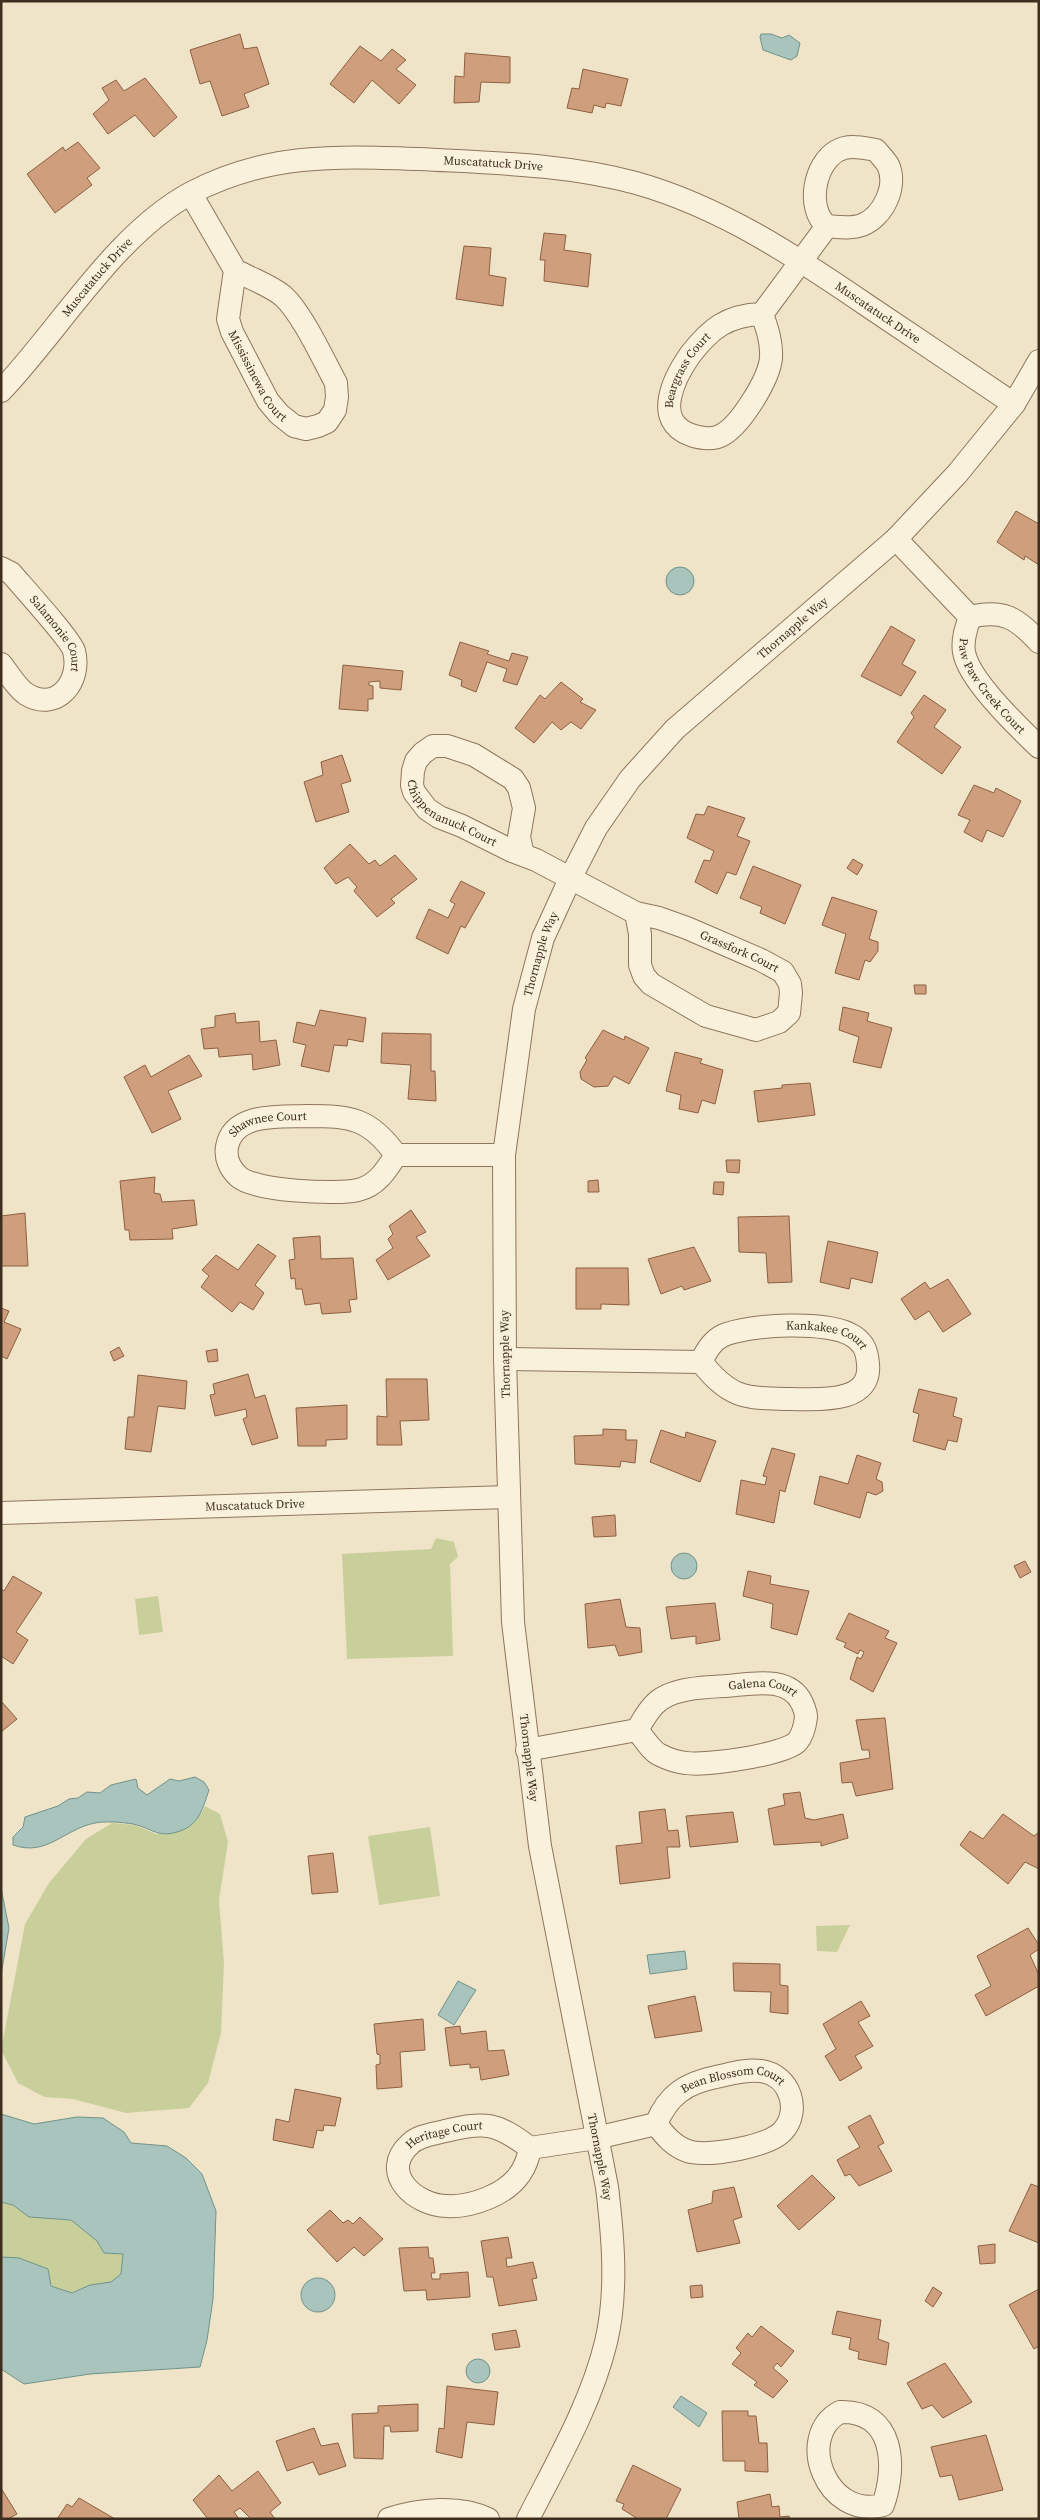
<svg xmlns="http://www.w3.org/2000/svg" width="1040" height="2520" font-family="'Source Serif 4',serif">
<rect width="100%" height="100%" fill="#f0e4c8"/>
<path fill="#c9cf9b" d="M 436,1538 L 454,1542 L 458,1557 L 450,1564 L 453,1656 L 347,1659 L 342,1554 L 431,1549 Z
M 158,1596 L 163,1632 L 139,1635 L 135,1599 Z
M 205,1806 L 220,1814 L 228,1842 L 219,1900 L 224,1963 L 221,2033 L 208,2083 L 189,2108 L 126,2113 L 73,2099 L 44,2097 L 18,2083 L 1,2050 L 25,1924 L 49,1883 L 86,1839 L 112,1823 L 135,1825 L 156,1834 L 169,1834 L 181,1831 L 201,1814 Z
M 430,1827 L 440,1896 L 379,1905 L 368,1836 Z
M 850,1925 L 837,1952 L 817,1951 L 816,1926 Z
M 1,2202 L 13,2205 L 29,2217 L 71,2220 L 97,2241 L 104,2253 L 124,2253 L 121,2274 L 111,2282 L 90,2285 L 72,2293 L 51,2286 L 48,2269 L 19,2258 L 1,2257 Z"/>
<path fill="#a9c4bc" stroke="#6f938a" d="M 761,34 L 771,34 L 782,38 L 789,35 L 800,43 L 797,56 L 791,60 L 763,50 L 760,37 Z
M666 581a14 14 0 1 1 28 0a14 14 0 1 1-28 0Z
M671 1566a13 13 0 1 1 26 0a13 13 0 1 1-26 0Z
M 195,1777 L 204,1782 L 209,1790 C 203,1807 200,1824 180,1831 C 158,1839 152,1828 133,1824 C 121,1822 106,1821 95,1823 C 64,1829 47,1857 13,1845 L 13,1837 L 23,1827 L 25,1817 L 58,1806 L 69,1799 L 78,1798 L 87,1792 L 100,1793 L 111,1785 L 136,1779 L 138,1788 L 147,1795 L 170,1779 L 179,1781 Z
M 1,1888 L 9,1928 L 1,1975 Z
M 685,1951 L 687,1969 L 650,1974 L 647,1955 Z
M 458,1981 L 476,1990 L 454,2025 L 438,2015 Z
M 1,2114 L 34,2124 L 77,2117 L 103,2118 L 124,2132 L 131,2143 L 167,2146 L 186,2158 L 202,2174 L 216,2211 L 213,2299 L 207,2340 L 200,2367 L 90,2374 L 24,2384 L 1,2369 L 1,2257 L 19,2258 L 48,2269 L 51,2286 L 72,2293 L 90,2285 L 111,2282 L 121,2274 L 123,2254 L 104,2253 L 97,2241 L 71,2220 L 29,2217 L 13,2205 L 1,2202 Z
M301 2295a17 17 0 1 1 34 0a17 17 0 1 1-34 0Z
M466 2371a12 12 0 1 1 24 0a12 12 0 1 1-24 0Z
M 681,2396 L 707,2413 L 699,2427 L 673,2407 Z"/>
<path fill="#cf9f7d" stroke="#8d5f41" d="M 240,34 L 244,49 L 257,47 L 269,84 L 244,94 L 249,107 L 222,116 L 210,81 L 200,84 L 190,50 Z
M 360,46 L 381,61 L 392,49 L 406,60 L 396,69 L 416,85 L 399,104 L 372,80 L 354,103 L 330,84 Z
M 465,53 L 510,57 L 510,83 L 481,82 L 479,102 L 454,103 L 455,76 L 464,77 Z
M 583,69 L 628,79 L 621,106 L 606,103 L 605,108 L 594,105 L 592,113 L 567,108 L 572,88 L 579,89 Z
M 145,78 L 177,117 L 154,137 L 135,115 L 108,134 L 93,114 L 109,100 L 102,88 L 116,80 L 124,91 Z
M 78,142 L 100,168 L 87,178 L 92,185 L 55,213 L 27,174 L 63,147 L 65,151 Z
M 544,233 L 566,235 L 564,250 L 591,254 L 588,287 L 544,281 L 545,260 L 540,260 Z
M 464,246 L 491,248 L 489,275 L 506,278 L 503,306 L 456,299 Z
M 1016,511 L 1039,524 L 1039,565 L 1025,556 L 1024,560 L 997,542 Z
M 891,626 L 915,640 L 902,664 L 916,672 L 901,696 L 861,676 Z
M 460,642 L 489,651 L 487,654 L 509,661 L 512,653 L 528,657 L 517,685 L 503,681 L 507,669 L 487,662 L 476,692 L 461,686 L 462,680 L 449,675 Z
M 343,665 L 403,671 L 401,690 L 380,688 L 380,681 L 369,682 L 369,685 L 373,686 L 373,699 L 368,699 L 368,711 L 339,709 Z
M 561,682 L 583,699 L 580,702 L 596,710 L 581,729 L 571,722 L 561,730 L 552,722 L 534,743 L 515,728 L 540,695 L 545,699 Z
M 924,695 L 946,710 L 934,727 L 961,747 L 942,774 L 897,742 L 914,717 L 911,713 Z
M 342,755 L 351,781 L 341,784 L 349,812 L 316,822 L 304,782 L 323,775 L 321,762 Z
M 974,785 L 994,793 L 996,788 L 1021,801 L 1003,837 L 987,830 L 982,842 L 964,832 L 970,820 L 958,815 Z
M 708,806 L 745,818 L 737,836 L 750,841 L 736,875 L 727,872 L 717,894 L 695,882 L 704,860 L 710,861 L 714,851 L 687,838 L 696,814 L 704,815 Z
M 350,844 L 369,864 L 375,860 L 380,866 L 395,855 L 417,879 L 391,899 L 395,903 L 377,917 L 354,891 L 357,887 L 348,877 L 336,884 L 324,868 Z
M 853,859 L 863,865 L 857,875 L 847,868 Z
M 753,866 L 801,885 L 785,924 L 760,913 L 762,907 L 740,898 Z
M 461,881 L 485,893 L 465,928 L 461,926 L 448,954 L 416,938 L 429,909 L 448,918 L 455,904 L 450,901 Z
M 832,897 L 877,911 L 869,939 L 878,942 L 878,951 L 870,962 L 865,960 L 859,980 L 835,973 L 846,934 L 822,925 Z
M 914,985 L 926,985 L 926,994 L 915,994 Z
M 843,1007 L 869,1013 L 867,1021 L 892,1028 L 881,1068 L 853,1062 L 859,1037 L 839,1030 Z
M 320,1010 L 366,1018 L 363,1042 L 348,1039 L 347,1046 L 334,1045 L 329,1072 L 301,1066 L 306,1045 L 293,1042 L 297,1022 L 315,1026 Z
M 235,1013 L 236,1023 L 259,1021 L 260,1042 L 276,1040 L 280,1065 L 253,1070 L 252,1054 L 219,1057 L 218,1048 L 204,1049 L 201,1029 L 215,1027 L 215,1016 Z
M 603,1030 L 624,1040 L 625,1036 L 649,1048 L 629,1084 L 614,1076 L 608,1086 L 594,1087 L 581,1079 L 580,1072 L 587,1060 L 585,1058 Z
M 382,1033 L 431,1034 L 431,1071 L 435,1071 L 436,1101 L 408,1099 L 411,1065 L 381,1063 Z
M 675,1052 L 702,1059 L 700,1063 L 723,1070 L 715,1104 L 702,1100 L 698,1113 L 679,1109 L 681,1095 L 666,1091 Z
M 189,1055 L 202,1076 L 168,1091 L 181,1119 L 152,1133 L 124,1077 L 145,1065 L 151,1077 Z
M 810,1083 L 815,1115 L 758,1122 L 754,1091 L 782,1088 L 782,1085 Z
M 726,1160 L 740,1160 L 739,1173 L 727,1172 Z
M 155,1177 L 154,1193 L 160,1194 L 162,1202 L 194,1200 L 197,1225 L 172,1229 L 173,1239 L 130,1240 L 129,1230 L 125,1230 L 120,1181 Z
M 598,1180 L 599,1192 L 588,1192 L 588,1181 Z
M 714,1182 L 724,1182 L 723,1195 L 713,1194 Z
M 411,1210 L 426,1232 L 416,1237 L 430,1256 L 388,1280 L 376,1260 L 393,1248 L 388,1239 L 393,1234 L 389,1226 Z
M 25,1213 L 28,1266 L 1,1266 L 1,1216 Z
M 789,1216 L 792,1282 L 768,1283 L 766,1253 L 739,1252 L 738,1217 Z
M 320,1236 L 321,1259 L 353,1258 L 357,1299 L 349,1300 L 351,1312 L 322,1314 L 320,1303 L 305,1305 L 302,1289 L 296,1289 L 295,1278 L 291,1279 L 289,1260 L 295,1259 L 293,1238 Z
M 828,1241 L 878,1252 L 872,1283 L 851,1278 L 849,1289 L 820,1282 Z
M 258,1244 L 276,1256 L 255,1285 L 264,1293 L 253,1310 L 240,1302 L 232,1312 L 201,1287 L 209,1276 L 202,1270 L 216,1255 L 238,1270 Z
M 694,1247 L 711,1281 L 684,1290 L 682,1286 L 661,1294 L 648,1259 Z
M 576,1268 L 628,1268 L 629,1305 L 601,1304 L 601,1309 L 576,1309 Z
M 948,1279 L 971,1314 L 943,1332 L 929,1311 L 915,1320 L 901,1299 L 925,1282 L 930,1289 Z
M 1,1308 L 9,1311 L 4,1322 L 21,1329 L 7,1359 L 1,1356 Z
M 119,1347 L 124,1356 L 114,1361 L 110,1352 Z
M 217,1349 L 218,1361 L 208,1362 L 206,1351 Z
M 248,1374 L 255,1398 L 265,1395 L 278,1438 L 252,1445 L 243,1419 L 247,1417 L 246,1409 L 215,1416 L 210,1395 L 215,1394 L 213,1384 Z
M 138,1375 L 187,1381 L 185,1409 L 158,1406 L 151,1452 L 125,1449 L 128,1417 L 134,1417 Z
M 386,1379 L 427,1379 L 429,1420 L 400,1421 L 402,1445 L 377,1445 L 377,1416 L 387,1417 Z
M 919,1389 L 957,1398 L 953,1416 L 962,1419 L 957,1442 L 948,1440 L 945,1450 L 913,1441 L 919,1414 L 913,1412 Z
M 347,1405 L 347,1439 L 326,1440 L 326,1446 L 298,1446 L 296,1408 Z
M 603,1429 L 626,1430 L 626,1440 L 637,1440 L 635,1463 L 621,1461 L 620,1467 L 575,1464 L 574,1436 L 603,1435 Z
M 661,1430 L 685,1438 L 686,1432 L 716,1441 L 700,1482 L 650,1462 Z
M 772,1448 L 795,1454 L 785,1492 L 780,1490 L 774,1523 L 736,1514 L 741,1480 L 765,1485 L 767,1477 L 763,1476 Z
M 857,1455 L 881,1463 L 876,1479 L 882,1482 L 883,1491 L 876,1495 L 867,1492 L 860,1518 L 814,1504 L 820,1476 L 848,1484 Z
M 615,1515 L 616,1536 L 594,1537 L 592,1517 Z
M 1025,1561 L 1031,1572 L 1020,1578 L 1014,1566 Z
M 748,1571 L 771,1576 L 770,1584 L 809,1591 L 797,1635 L 771,1628 L 773,1604 L 743,1596 Z
M 13,1576 L 42,1593 L 16,1632 L 28,1640 L 13,1664 L 1,1656 L 1,1589 L 4,1591 Z
M 620,1599 L 626,1627 L 640,1628 L 642,1652 L 619,1656 L 615,1645 L 588,1648 L 585,1604 Z
M 715,1603 L 720,1640 L 696,1644 L 696,1636 L 671,1639 L 666,1607 Z
M 849,1613 L 889,1631 L 885,1638 L 897,1643 L 873,1692 L 850,1679 L 857,1657 L 861,1659 L 864,1652 L 860,1650 L 858,1654 L 844,1647 L 846,1643 L 836,1639 Z
M 1,1701 L 17,1719 L 1,1732 Z
M 885,1718 L 893,1789 L 856,1796 L 852,1782 L 842,1783 L 840,1763 L 870,1758 L 869,1750 L 862,1750 L 856,1720 Z
M 800,1792 L 805,1818 L 814,1820 L 843,1814 L 848,1838 L 821,1846 L 821,1842 L 774,1845 L 768,1809 L 785,1805 L 783,1794 Z
M 665,1809 L 668,1831 L 678,1830 L 680,1847 L 667,1847 L 670,1878 L 620,1884 L 616,1846 L 642,1843 L 639,1812 Z
M 733,1812 L 738,1842 L 690,1847 L 686,1816 Z
M 1003,1814 L 1034,1836 L 1039,1832 L 1039,1869 L 1025,1862 L 1008,1884 L 960,1845 L 970,1831 L 983,1839 Z
M 333,1853 L 338,1892 L 312,1894 L 308,1856 Z
M 1028,1928 L 1039,1945 L 1039,1949 L 1030,1955 L 1039,1975 L 1039,1986 L 986,2016 L 975,1995 L 991,1986 L 977,1956 Z
M 733,1963 L 780,1964 L 780,1985 L 788,1986 L 788,2014 L 770,2012 L 771,1992 L 734,1991 Z
M 695,1996 L 702,2031 L 655,2038 L 648,2006 Z
M 861,2001 L 870,2016 L 858,2022 L 873,2046 L 855,2056 L 862,2068 L 840,2081 L 825,2056 L 836,2049 L 823,2024 Z
M 423,2019 L 425,2050 L 400,2052 L 402,2087 L 377,2089 L 376,2065 L 380,2064 L 380,2055 L 377,2054 L 374,2024 Z
M 460,2026 L 461,2034 L 486,2031 L 488,2051 L 504,2050 L 509,2075 L 481,2080 L 479,2067 L 470,2068 L 470,2064 L 450,2066 L 445,2028 Z
M 295,2089 L 341,2098 L 335,2126 L 324,2125 L 323,2131 L 317,2130 L 313,2148 L 273,2140 L 276,2119 L 289,2122 Z
M 870,2115 L 884,2143 L 878,2146 L 892,2171 L 859,2186 L 850,2174 L 845,2176 L 837,2160 L 860,2147 L 848,2127 Z
M 812,2175 L 835,2198 L 799,2230 L 777,2206 Z
M 1031,2184 L 1039,2187 L 1039,2243 L 1009,2231 Z
M 734,2187 L 742,2217 L 733,2220 L 740,2243 L 697,2252 L 688,2210 L 712,2203 L 713,2191 Z
M 330,2210 L 343,2223 L 348,2220 L 353,2224 L 360,2217 L 383,2239 L 364,2256 L 354,2247 L 337,2262 L 307,2230 Z
M 508,2237 L 512,2258 L 506,2258 L 507,2267 L 533,2262 L 537,2278 L 532,2279 L 537,2300 L 499,2306 L 493,2277 L 487,2277 L 481,2241 Z
M 995,2244 L 995,2263 L 980,2264 L 978,2246 Z
M 428,2247 L 429,2258 L 433,2258 L 435,2273 L 431,2273 L 432,2279 L 440,2279 L 440,2274 L 468,2272 L 470,2297 L 427,2300 L 426,2290 L 404,2291 L 399,2248 Z
M 702,2285 L 703,2297 L 691,2298 L 690,2286 Z
M 933,2287 L 942,2293 L 933,2307 L 925,2301 Z
M 1039,2289 L 1039,2346 L 1034,2349 L 1009,2305 Z
M 837,2311 L 881,2320 L 878,2339 L 889,2343 L 886,2365 L 858,2359 L 859,2352 L 849,2349 L 851,2338 L 832,2334 Z
M 761,2326 L 794,2351 L 781,2367 L 777,2363 L 773,2368 L 788,2381 L 773,2398 L 754,2385 L 757,2382 L 732,2364 L 741,2353 L 736,2348 L 748,2333 L 752,2337 Z
M 516,2330 L 520,2347 L 495,2350 L 492,2334 Z
M 945,2363 L 972,2402 L 943,2418 L 932,2405 L 922,2409 L 907,2383 Z
M 447,2386 L 498,2392 L 494,2425 L 467,2422 L 462,2458 L 436,2452 L 439,2428 L 444,2429 Z
M 418,2404 L 418,2431 L 391,2432 L 390,2426 L 384,2426 L 383,2459 L 354,2458 L 352,2414 L 378,2413 L 378,2406 Z
M 722,2411 L 748,2411 L 748,2416 L 756,2416 L 759,2443 L 767,2443 L 768,2472 L 745,2471 L 745,2461 L 723,2461 Z
M 314,2428 L 321,2446 L 338,2443 L 346,2466 L 319,2475 L 313,2462 L 287,2471 L 276,2441 Z
M 986,2435 L 1003,2490 L 959,2500 L 952,2475 L 940,2477 L 931,2447 Z
M 633,2465 L 681,2489 L 666,2519 L 638,2519 L 622,2509 L 624,2504 L 616,2501 Z
M 258,2471 L 281,2503 L 270,2512 L 275,2519 L 251,2519 L 240,2508 L 234,2512 L 239,2519 L 208,2519 L 193,2500 L 219,2475 L 232,2491 Z
M 1,2488 L 17,2514 L 8,2519 L 1,2519 Z
M 770,2494 L 772,2507 L 779,2506 L 780,2517 L 789,2516 L 790,2519 L 739,2519 L 737,2502 Z
M 79,2498 L 115,2519 L 57,2519 L 67,2504 L 72,2507 Z"/>
<g fill="none" stroke-linecap="round" stroke-linejoin="round">
<defs>
<g id="minor">
<path id="s1" d="M 191,194 L 235,270 L 228,319 L 232,332 L 268,401 L 279,414 L 294,426 L 306,429 L 318,426 L 327,422 L 335,410 L 337,397 L 336,383 C 323,359 302,313 283,296 C 270,285 251,279 235,270"/>
<path id="s2" d="M 762,314 C 767,328 772,342 771,358 C 769,379 740,427 720,436 C 711,440 700,438 691,435 C 652,421 674,378 690,355 C 710,329 727,315 762,314 L 827,226 C 839,227 851,229 862,225 C 883,217 898,186 888,165 C 885,160 879,154 876,150 C 863,148 849,144 837,151 C 814,164 806,209 827,226"/>
<path id="s3" d="M 1,391 C 60,329 115,234 191,193 C 267,153 337,156 420,159 C 492,163 566,164 636,183 C 721,207 795,256 868,306 C 917,339 965,371 1014,404"/>
<path d="M 896,539 L 970,617"/>
<path id="s4" d="M 1,568 L 11,573 C 22,586 71,640 74,651 C 82,681 57,713 26,694 C 16,687 9,674 1,664"/>
<path id="s5" d="M 970,617 C 966,628 962,640 964,652 C 968,679 1018,727 1039,747"/>
<path d="M 970,617 C 1003,609 1017,618 1039,642"/>
<path id="s6" d="M 523,855 L 519,837 L 524,808 L 519,788 L 513,779 L 474,755 L 447,746 L 433,746 L 423,753 L 416,761 L 413,771 L 412,785 L 414,792 L 427,809 L 439,817 L 462,826 L 512,851 L 536,860 L 636,913 L 659,918 L 687,928 L 761,960 L 783,972 L 790,984 L 791,993 L 789,1013 L 779,1022 L 756,1030 L 706,1016 L 651,984 L 644,976 L 640,965 L 640,934 L 636,913"/>
<path id="s7" d="M 396,1155 C 387,1169 377,1186 358,1190 C 337,1195 255,1191 239,1177 C 230,1169 225,1158 227,1147 C 233,1112 280,1117 308,1116 C 350,1116 370,1118 396,1155 L 504,1155"/>
<path id="s8" d="M 505,1359 L 701,1362 C 706,1351 712,1341 722,1336 C 748,1324 829,1320 853,1336 C 864,1343 867,1351 868,1364 C 872,1405 816,1399 790,1399 C 744,1398 731,1399 701,1362"/>
<path id="s9" d="M 1,1513 L 508,1497"/>
<path id="s10" d="M 527,1750 L 637,1730 C 642,1722 647,1712 654,1705 C 669,1688 705,1687 726,1686 C 751,1684 789,1675 802,1703 C 804,1708 806,1712 806,1717 C 805,1726 803,1735 797,1742 C 783,1755 706,1766 686,1763 C 677,1762 668,1759 660,1755 C 651,1751 644,1738 637,1730"/>
<path id="s11" d="M 530,2148 C 526,2173 512,2188 488,2198 C 476,2203 461,2207 447,2206 C 416,2206 378,2173 410,2144 C 419,2135 434,2134 445,2131 C 486,2121 497,2123 530,2148 L 596,2138 L 656,2124 C 668,2095 686,2083 716,2077 C 730,2074 745,2069 761,2071 C 790,2075 802,2111 782,2132 C 766,2147 712,2156 691,2152 C 675,2148 665,2136 656,2124"/>
<path d="M 840,2412 C 894,2410 897,2466 883,2505 C 826,2520 795,2436 840,2412 Z"/>
<path d="M 389,2519 C 419,2509 460,2505 488,2519"/>
<path id="s12" d="M 528,2519 C 557,2462 591,2404 606,2342 C 618,2292 613,2237 607,2187 L 540,1846 L 513,1622 L 505,1359 L 504,1155 L 524,1009 L 543,938 L 570,879 L 596,828 L 630,779 L 675,729 L 896,539 L 957,474 L 1014,404 L 1039,361"/>
</g>
</defs>
<use href="#minor" stroke="#8d765c" stroke-width="24"/>
<use href="#minor" stroke="#faf1dc" stroke-width="22"/>
</g>
<g text-anchor="middle" stroke-width="5" stroke-linejoin="round" paint-order="stroke">
<g font-size="12" fill="#3d2e20" stroke="#f7eed8">
<text dy="4" stroke="none"><textPath href="#s3" startOffset="584">Muscatatuck Drive</textPath></text>
<text dy="4" stroke="none"><textPath href="#s3" startOffset="149">Muscatatuck Drive</textPath></text>
<text dy="4" stroke="none"><textPath href="#s3" startOffset="1004">Muscatatuck Drive</textPath></text>
<text dy="4" stroke="none"><textPath href="#s2" startOffset="250">Beargrass Court</textPath></text>
<text dy="4" stroke="none"><textPath href="#s1" startOffset="202">Mississinewa Court</textPath></text>
<text dy="4" stroke="none"><textPath href="#s12" startOffset="2015">Thornapple Way</textPath></text>
<text dy="4" stroke="none"><textPath href="#s4" startOffset="88">Salamonie Court</textPath></text>
<text dy="4" stroke="none"><textPath href="#s5" startOffset="79">Paw Paw Creek Court</textPath></text>
<text dy="4" stroke="none"><textPath href="#s6" startOffset="265">Chippenanuck Court</textPath></text>
<text dy="4" stroke="none"><textPath href="#s6" startOffset="588">Grassfork Court</textPath></text>
<text dy="4" stroke="none"><textPath href="#s12" startOffset="1595">Thornapple Way</textPath></text>
<text dy="4" stroke="none"><textPath href="#s7" startOffset="261">Shawnee Court</textPath></text>
<text dy="4" stroke="none"><textPath href="#s8" startOffset="338">Kankakee Court</textPath></text>
<text transform="translate(505 1354) rotate(-91)" y="4">Thornapple Way</text>
<text dy="4" stroke="none"><textPath href="#s9" startOffset="254">Muscatatuck Drive</textPath></text>
<text dy="4" stroke="none"><textPath href="#s10" startOffset="256">Galena Court</textPath></text>
<text transform="translate(529 1758) rotate(83)" y="4">Thornapple Way</text>
<text dy="4" stroke="none"><textPath href="#s11" startOffset="561">Bean Blossom Court</textPath></text>
<text dy="4" stroke="none"><textPath href="#s11" startOffset="242">Heritage Court</textPath></text>
<text transform="translate(600 2157) rotate(79)" y="4">Thornapple Way</text>
</g>
</g>
<rect width="1040" height="2520" fill="none" stroke="#3d2e20" stroke-width="5"/>
</svg>
